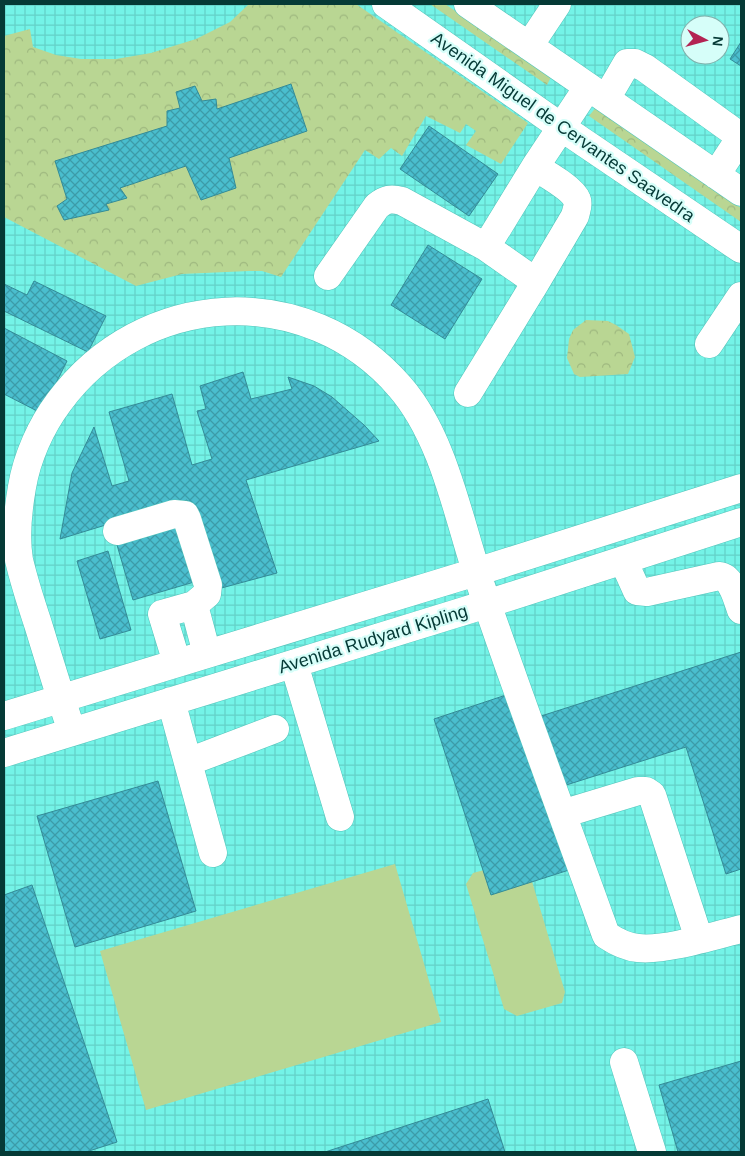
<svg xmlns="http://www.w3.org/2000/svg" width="745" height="1156" font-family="Helvetica,sans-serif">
<defs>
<pattern id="industrial-grid" width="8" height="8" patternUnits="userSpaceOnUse" patternTransform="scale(1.25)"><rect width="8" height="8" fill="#74f3e7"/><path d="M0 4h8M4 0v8" fill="none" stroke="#63d1c7"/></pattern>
<pattern id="forest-crowns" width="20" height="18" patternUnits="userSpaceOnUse" patternTransform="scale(1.25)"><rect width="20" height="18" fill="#b9d693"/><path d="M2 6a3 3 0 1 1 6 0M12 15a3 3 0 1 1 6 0" fill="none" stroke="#9eb87f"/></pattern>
<pattern id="building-cross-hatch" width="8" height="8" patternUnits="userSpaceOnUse" patternTransform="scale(1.25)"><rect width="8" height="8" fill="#4abece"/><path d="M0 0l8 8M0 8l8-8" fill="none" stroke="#3c9ba8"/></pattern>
</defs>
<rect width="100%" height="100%" fill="#8efef3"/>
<path fill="url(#industrial-grid)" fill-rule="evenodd" d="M 4,4 L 741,4 L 741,1152 L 4,1152 ZM 690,25 L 720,25 L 720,55 L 690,55 Z"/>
<path fill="url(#forest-crowns)" d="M 249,4 L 356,4 L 528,123 L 501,164 L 466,145 L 476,131 L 466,124 L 460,133 L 426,116 L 402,156 L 391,148 L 379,159 L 365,150 L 281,277 L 262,271 L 249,271 L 182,274 L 136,286 L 4,217 L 4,36 L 30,29 L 33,47 L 56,55 L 81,59 L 116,59 L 151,53 L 196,39 L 230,22 Z
M 430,4 L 445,4 L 551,77 L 547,85 Z
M 597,106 L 741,208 L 741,222 L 589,116 Z
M 586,320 L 608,321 L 616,325 L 629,334 L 635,357 L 628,374 L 580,377 L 574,374 L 567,358 L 569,339 L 573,330 Z"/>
<path fill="#b9d693" d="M 517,861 L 528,868 L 565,992 L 562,1003 L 517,1016 L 504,1009 L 466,884 L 473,873 Z
M 395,864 L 441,1022 L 146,1110 L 100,951 Z"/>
<path fill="url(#building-cross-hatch)" stroke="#338b97" d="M 741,42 L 741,66 L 730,59 Z
M 291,84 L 307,131 L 229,158 L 236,188 L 201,200 L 186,166 L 120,188 L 127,198 L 106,204 L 109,210 L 64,220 L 57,206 L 67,199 L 55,161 L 167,126 L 167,111 L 180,108 L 176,92 L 195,86 L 202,101 L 216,99 L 217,109 Z
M 429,126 L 498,174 L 469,216 L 400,169 Z
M 428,245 L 482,279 L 445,339 L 391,305 Z
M 34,281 L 106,316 L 88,352 L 4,311 L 4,284 L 27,295 Z
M 4,328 L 67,361 L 41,413 L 4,394 Z
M 243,372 L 251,399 L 292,389 L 288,377 L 314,386 L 332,397 L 364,425 L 379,441 L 246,480 L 277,573 L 214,590 L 187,500 L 60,539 L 72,473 L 94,427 L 112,486 L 129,481 L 109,412 L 172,394 L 192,465 L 212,459 L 197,411 L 206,409 L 200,386 Z
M 184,524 L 201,580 L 133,600 L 117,545 Z
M 108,551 L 131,630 L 100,639 L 77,561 Z
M 741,652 L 741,869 L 726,874 L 686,747 L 560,787 L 538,717 Z
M 512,693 L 569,870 L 491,895 L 434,719 Z
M 158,781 L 196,911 L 75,947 L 37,816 Z
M 32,885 L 117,1142 L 86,1152 L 4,1152 L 4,895 Z
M 741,1061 L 741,1152 L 678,1152 L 659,1085 Z
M 488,1099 L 505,1152 L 325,1152 Z"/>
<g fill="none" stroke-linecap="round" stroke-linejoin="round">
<defs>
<path id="minor" d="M 386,4 L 561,127 L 741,249
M 468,4 L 741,192
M 529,46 L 557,4
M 606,99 L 627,63 L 635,63 L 645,68 L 737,134 L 739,140 L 716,175
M 535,167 C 545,173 573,189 577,200 C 579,205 576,211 575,216 L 536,282
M 328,276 L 377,206 C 386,199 391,198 402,201 L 486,247
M 709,344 L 741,296
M 468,393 L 536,282 L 486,247 L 535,167 L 588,87
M 117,531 L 174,514 L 185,515 L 187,519 L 208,585 L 207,594 L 194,605 L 207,654
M 623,560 L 637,591 L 647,592 L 719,576 C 732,577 737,599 741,610
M 177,663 L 162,614 L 194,605
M 294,664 L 340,817
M 171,701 L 213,853
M 4,716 L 476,572 L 741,488
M 72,732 C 60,696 49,660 38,624 C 31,603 24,581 19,560 C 15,536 18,510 22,487 C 27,457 41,426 59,402 C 142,289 307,279 400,387 C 445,439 458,519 480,583 C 520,701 564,818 606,935 C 615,941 626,947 638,948 C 665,951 713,936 741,929
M 4,753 L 487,604 L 741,522
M 188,762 L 275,729
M 562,814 L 638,791 L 646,791 L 652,795 L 699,939
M 624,1062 L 652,1152"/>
</defs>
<use href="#minor" stroke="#52c5bb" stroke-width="29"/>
<use href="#minor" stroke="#fff" stroke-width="28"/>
</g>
<g text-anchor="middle" stroke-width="4.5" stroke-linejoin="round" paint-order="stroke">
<g font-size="18" fill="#053a36" stroke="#d6fef9">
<text transform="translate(563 127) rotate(35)" y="6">Avenida Miguel de Cervantes Saavedra</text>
<text transform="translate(373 639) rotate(-17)" y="6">Avenida Rudyard Kipling</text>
</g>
</g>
<rect width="745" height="1156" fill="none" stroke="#053a36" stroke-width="10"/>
<g transform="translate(705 40) rotate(96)"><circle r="24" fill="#d6fef9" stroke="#82b0ab"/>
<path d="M0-4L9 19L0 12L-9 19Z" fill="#b32353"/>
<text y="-8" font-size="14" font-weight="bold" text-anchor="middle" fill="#053a36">N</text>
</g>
</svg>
